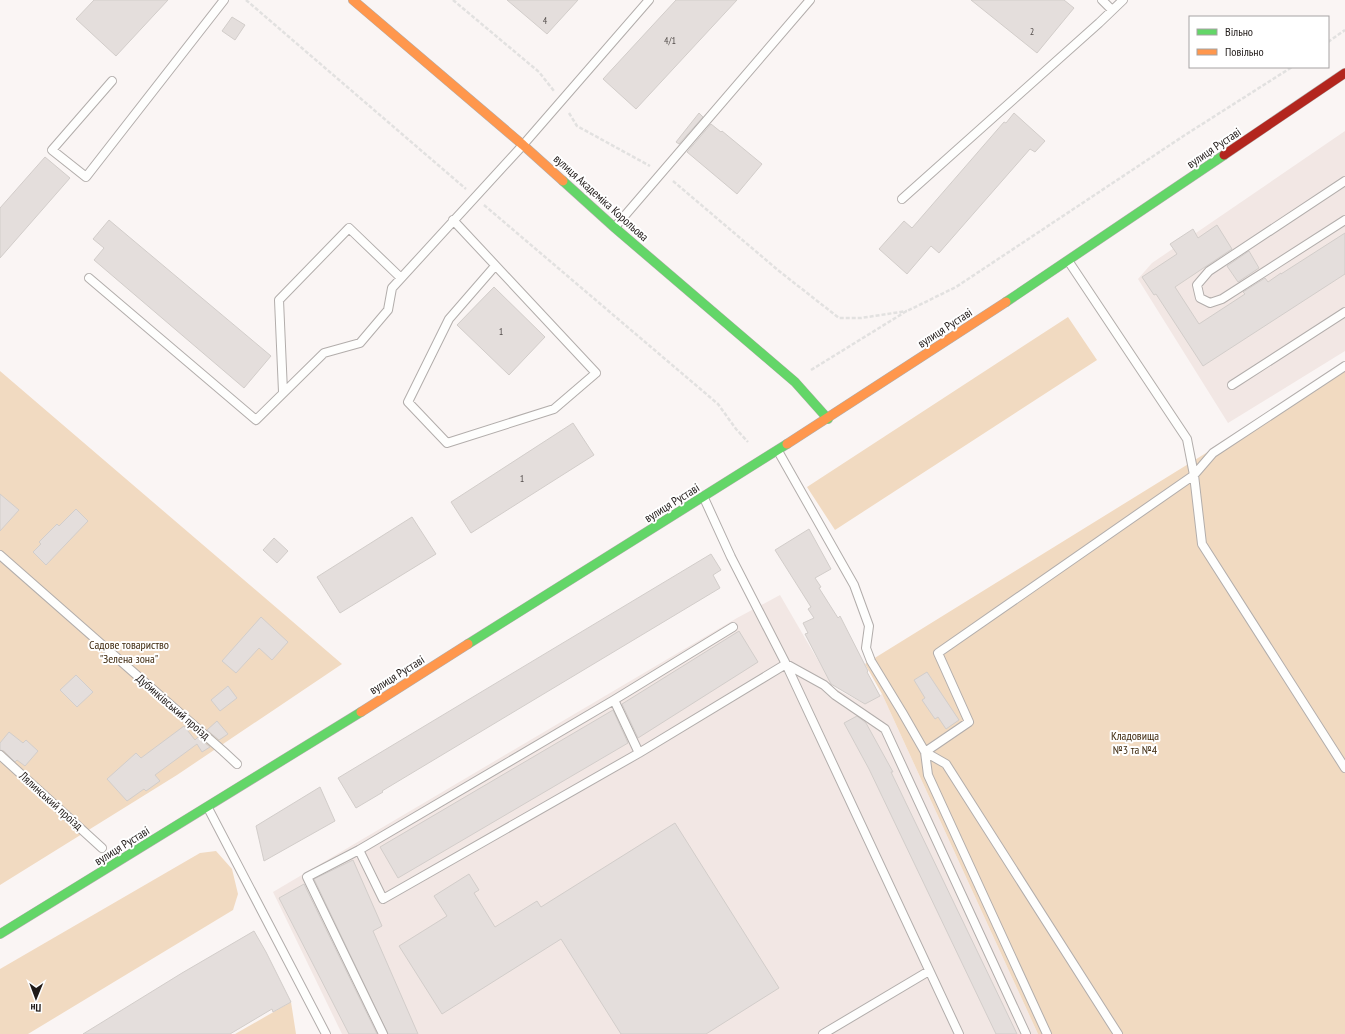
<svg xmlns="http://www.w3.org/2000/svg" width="1345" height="1034" font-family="'PT Sans Narrow',sans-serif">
<rect width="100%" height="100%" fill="#faf5f4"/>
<path fill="#f2e7e4" d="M 1345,131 L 1345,351 L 1228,423 L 1138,279 L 1152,263 Z
M 780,595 L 834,688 L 865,704 L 882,694 L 1038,1034 L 342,1034 L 273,892 L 737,618 Z"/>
<path fill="#f1dac1" d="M 1068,317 L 1097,360 L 835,530 L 807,487 Z
M 1345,367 L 1345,1034 L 1038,1034 L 882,694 L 865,664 Z
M 0,371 L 342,664 L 177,775 L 0,885 Z
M 216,851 L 232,869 L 238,894 L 233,910 L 28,1034 L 0,1034 L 0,969 L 200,853 Z
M 291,1002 L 296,1034 L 235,1034 Z"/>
<path fill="#e4dedc" stroke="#d2cdca" d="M 94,0 L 168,0 L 116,56 L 76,19 Z
M 507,0 L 578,0 L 547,34 Z
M 676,0 L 737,0 L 636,109 L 603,79 Z
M 971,0 L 1064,0 L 1074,8 L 1037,53 Z
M 232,17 L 245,25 L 235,40 L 222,31 Z
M 699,113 L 703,117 L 679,144 L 676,142 Z
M 1014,113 L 1045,141 L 1035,152 L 1030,149 L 939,253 L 931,246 L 907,274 L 879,249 L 904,221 L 912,228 L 1004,122 L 1006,123 Z
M 711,124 L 721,132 L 722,131 L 762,164 L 737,194 L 687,152 Z
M 45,157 L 70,178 L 0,258 L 0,208 Z
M 109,220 L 271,356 L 244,388 L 94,260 L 104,248 L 93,239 Z
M 1217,225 L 1232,249 L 1175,287 L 1199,324 L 1245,294 L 1243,292 L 1265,278 L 1268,282 L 1281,273 L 1281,274 L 1345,233 L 1345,274 L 1203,366 L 1156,294 L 1154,295 L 1142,277 L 1177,254 L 1170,244 L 1193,229 L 1198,238 Z
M 1249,251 L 1259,268 L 1238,282 L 1227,266 Z
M 494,287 L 545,337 L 509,375 L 457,325 Z
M 573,423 L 594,455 L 471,533 L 451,502 Z
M 0,494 L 19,510 L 0,531 Z
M 76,509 L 88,521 L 46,565 L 33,552 L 41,544 L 39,542 L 57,524 L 59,526 Z
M 412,517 L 436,554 L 340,613 L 317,577 Z
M 809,529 L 831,569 L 815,578 L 821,587 L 819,588 L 838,618 L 840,616 L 868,671 L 867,672 L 880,696 L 865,704 L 831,684 L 805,634 L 808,633 L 803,623 L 814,618 L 808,609 L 811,607 L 775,550 Z
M 274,538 L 288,551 L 277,563 L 263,550 Z
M 711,554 L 721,570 L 713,575 L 720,588 L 382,791 L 383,792 L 356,808 L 338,778 Z
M 261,617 L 288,642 L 272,660 L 259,648 L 236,673 L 222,661 Z
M 739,631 L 758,662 L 638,738 L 622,704 Z
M 927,672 L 959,720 L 946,729 L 938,717 L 935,719 L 922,700 L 925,698 L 914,680 Z
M 76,675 L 93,692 L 77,707 L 60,690 Z
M 228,686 L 237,698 L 220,711 L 211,700 Z
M 613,710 L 628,743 L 398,878 L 380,847 Z
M 857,716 L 866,723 L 893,772 L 891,772 L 1017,1034 L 996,1034 L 869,769 L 844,723 Z
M 217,721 L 228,734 L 219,740 L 207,730 Z
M 184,726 L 195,740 L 198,737 L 210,747 L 202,752 L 197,744 L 155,775 L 160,781 L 146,791 L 144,789 L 127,801 L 107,779 L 136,753 L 141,758 Z
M 9,732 L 23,743 L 26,740 L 38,751 L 25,766 L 17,760 L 15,762 L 4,751 L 0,750 L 0,743 Z
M 320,787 L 335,821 L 264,861 L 256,826 Z
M 675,823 L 779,988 L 706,1034 L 621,1034 L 561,939 L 442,1014 L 399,946 L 447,916 L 434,896 L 469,874 L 479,890 L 474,893 L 495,927 L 537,901 L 541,907 Z
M 353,860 L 382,926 L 373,931 L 418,1034 L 388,1034 L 314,879 Z
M 304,884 L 377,1034 L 349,1034 L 279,898 Z
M 254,931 L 266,952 L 291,1002 L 273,1012 L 272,1009 L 230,1034 L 83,1034 L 182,973 Z"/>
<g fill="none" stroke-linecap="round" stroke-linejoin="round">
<defs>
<path id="lane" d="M 1102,0 L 1112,10
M 112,81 L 52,150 L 86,177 L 224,0
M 1345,181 L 1209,271 L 1197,285 L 1200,298 L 1210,303 L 1222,299 L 1345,220
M 902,199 L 1099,23 L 1123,0
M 453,220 L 596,373 L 554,409 L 447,443 L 408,402 L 449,319 L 495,266
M 615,227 L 810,0
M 89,278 L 256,420 L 324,353 L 360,343 L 388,310 L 392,288 L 523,145 L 649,0
M 1345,366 L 1213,453 L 1194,475 L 1202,544 L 1345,768
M 1232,385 L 1345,312
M 283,392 L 279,300 L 349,228 L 401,278
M 778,451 L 854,585 L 869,626 L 866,648 L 871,661 L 902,712 L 925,752 L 946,764 L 1118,1034
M 704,498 L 731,557 L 786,664 L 959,1034
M 0,555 L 223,751 L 237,764
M 614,700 L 639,753
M 0,755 L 102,848
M 208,808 L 326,1034
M 359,850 L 383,899 L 639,753 L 786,664 L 824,685 L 835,695 L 885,729 L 1026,1034
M 383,1034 L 307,877 L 359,850 L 614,700 L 733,627
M 823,1034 L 929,971
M 1047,1034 L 928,775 L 925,752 L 969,722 L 938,653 L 1194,475 L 1187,439 L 1069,262"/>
<path id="fast" d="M 563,181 L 615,228 L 795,382 L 828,419
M 1006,302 L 1224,155
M 468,644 L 787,444
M 0,934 L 361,712"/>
<path id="slow" d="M 353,0 L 523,145 L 563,181
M 787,444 L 1006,302
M 361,712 L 468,644"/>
<path id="jam" d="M 1224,155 L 1345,73"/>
</defs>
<use href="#lane" stroke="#b2adab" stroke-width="10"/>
<use href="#fast" stroke="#b2adab" stroke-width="10"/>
<use href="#slow" stroke="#b2adab" stroke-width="10"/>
<use href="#jam" stroke="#b2adab" stroke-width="10"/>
<path stroke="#e2e1e0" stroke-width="2.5" stroke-dasharray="4 2" stroke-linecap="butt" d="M 246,0 L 466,189
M 453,0 L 539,72 L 554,91
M 1328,42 L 1345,30
M 569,113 L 577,126 L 650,166
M 673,181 L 779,271 L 839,318 L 861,318 L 907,311
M 484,205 L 718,404 L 736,429 L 748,442
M 811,370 L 905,312 L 956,287 L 1185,135 L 1292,67"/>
<use href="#lane" stroke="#fefefd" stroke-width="8"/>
<use href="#fast" stroke="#63d668" stroke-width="9"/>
<use href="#slow" stroke="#ff974d" stroke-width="9"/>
<use href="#jam" stroke="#b3261e" stroke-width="9"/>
</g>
<g text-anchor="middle" stroke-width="4" stroke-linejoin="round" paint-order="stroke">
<g font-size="10" fill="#534d4b">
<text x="545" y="24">4</text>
<text x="1032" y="35">2</text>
<text x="670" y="44">4/1</text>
<text x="501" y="335">1</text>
<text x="522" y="482">1</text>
</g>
<g font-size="12" fill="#201a18" stroke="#fff">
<text transform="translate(1214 148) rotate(-34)" y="4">вулиця Руставі</text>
<text transform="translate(601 198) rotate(42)" y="4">вулиця Академіка Корольова</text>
<text transform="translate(945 328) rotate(-33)" y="4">вулиця Руставі</text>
<text transform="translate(672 503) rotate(-32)" y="4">вулиця Руставі</text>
<text transform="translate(397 675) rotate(-32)" y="4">вулиця Руставі</text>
<text transform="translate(173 707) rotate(41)" y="4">Дубинківський проїзд</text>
<text transform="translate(51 801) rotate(42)" y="4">Лялинський проїзд</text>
<text transform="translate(122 846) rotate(-32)" y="4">вулиця Руставі</text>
</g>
<g font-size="12" fill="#412c11" stroke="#fff">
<text x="129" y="649">Садове товариство<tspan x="129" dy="14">"Зелена зона"</tspan></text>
<text x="1135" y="740">Кладовища<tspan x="1135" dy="14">№3 та №4</tspan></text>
</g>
</g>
<rect x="1189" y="16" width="140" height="52" fill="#ffffff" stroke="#a6a3a3"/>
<rect x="1197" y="29" width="20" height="6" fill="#63d668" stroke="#a6a3a3"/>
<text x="1225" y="36" font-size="12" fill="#201a18">Вільно</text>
<rect x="1197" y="49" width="20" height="6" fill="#ff974d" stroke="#a6a3a3"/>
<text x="1225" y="56" font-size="12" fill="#201a18">Повільно</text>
<g transform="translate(36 998) rotate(181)" stroke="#ffffff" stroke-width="3" paint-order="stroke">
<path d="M0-3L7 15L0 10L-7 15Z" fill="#201a18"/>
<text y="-6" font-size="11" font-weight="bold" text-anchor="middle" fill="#201a18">Пн</text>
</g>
</svg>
